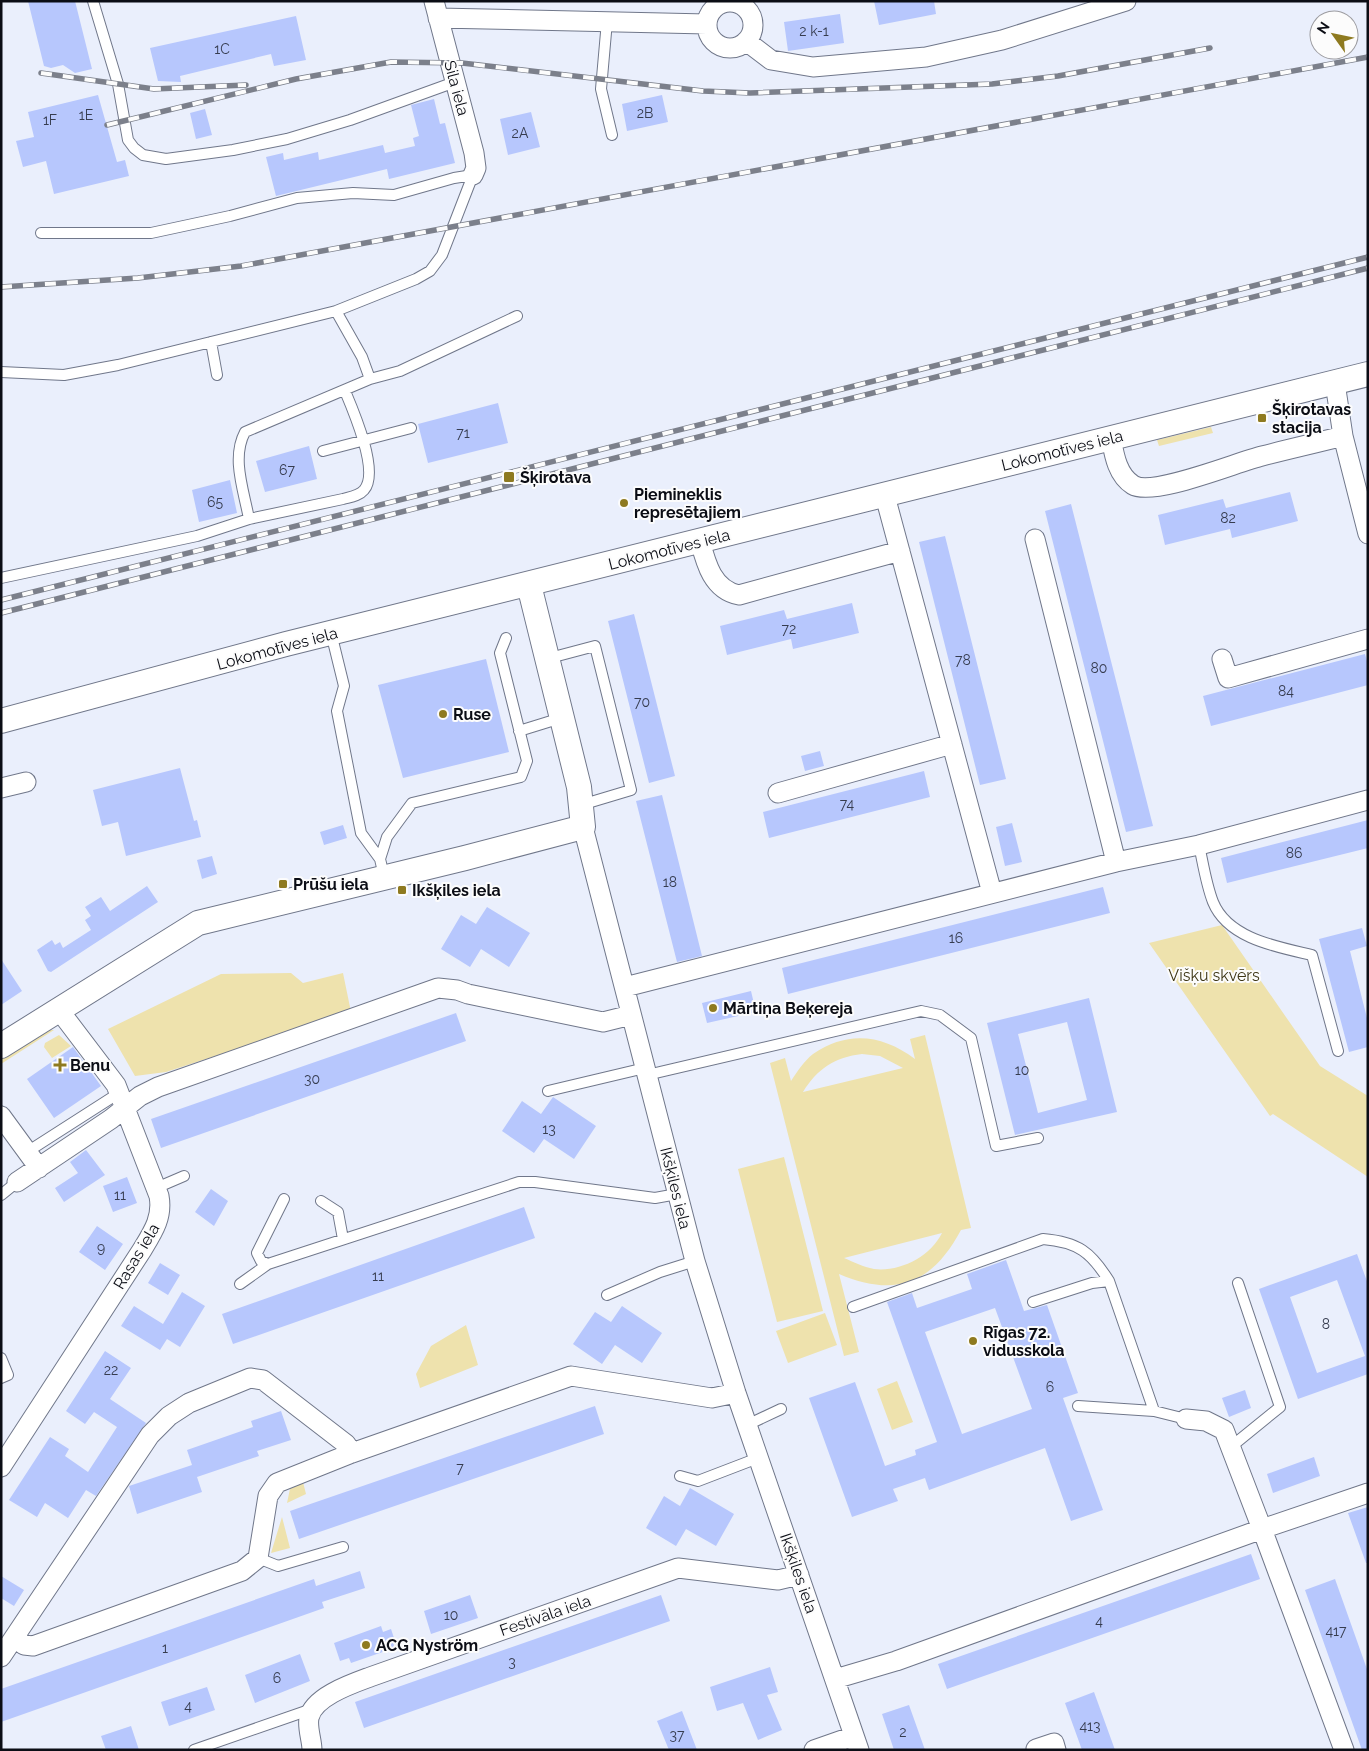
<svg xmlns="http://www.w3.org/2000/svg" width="1369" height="1751" font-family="Raleway,sans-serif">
<rect width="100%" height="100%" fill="#eaeffc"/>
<path fill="#eee2ad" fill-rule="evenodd" d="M 1211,427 L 1213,433 L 1159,446 L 1157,440 Z
M 1222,925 L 1320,1066 L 1368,1096 L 1368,1177 L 1273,1114 L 1270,1116 L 1149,943 Z
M 291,973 L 303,983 L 343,973 L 351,1012 L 166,1072 L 135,1076 L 108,1029 L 221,974 Z
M 49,1030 L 54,1030 L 1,1064 L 1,1058 L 39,1034 Z
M 59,1035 L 71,1046 L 52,1058 L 44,1047 L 45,1043 Z
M 925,1035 L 971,1228 L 961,1230 C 932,1284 896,1298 839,1274 L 859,1352 L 844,1356 L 770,1063 L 785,1058 L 791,1081 C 797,1072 804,1061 813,1054 C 848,1030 883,1035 915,1059 L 910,1039 ZM 862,1054 L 880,1056 L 903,1068 L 803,1092 C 817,1069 835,1057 862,1054 ZM 942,1233 C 930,1257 900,1272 874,1269 C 863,1267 854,1262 844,1258 Z
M 784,1157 L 823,1311 L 777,1322 L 738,1169 Z
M 825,1313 L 837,1345 L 788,1363 L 776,1331 Z
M 466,1325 L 478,1365 L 420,1388 L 416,1374 L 431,1346 Z
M 897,1381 L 913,1422 L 892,1430 L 877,1389 Z
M 302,1478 L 306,1494 L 287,1503 L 291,1484 Z
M 282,1517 L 290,1548 L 271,1553 Z"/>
<path fill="#b7c7fd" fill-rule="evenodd" d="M 28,1 L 75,1 L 92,69 L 75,73 L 63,65 L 51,68 L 44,66 Z
M 874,1 L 934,1 L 936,14 L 879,25 Z
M 840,14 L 844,43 L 788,51 L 784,22 Z
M 296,16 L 306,60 L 274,66 L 271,54 L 180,76 L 181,82 L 158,81 L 150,48 Z
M 98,95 L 117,162 L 125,160 L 129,176 L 54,194 L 46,161 L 23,167 L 16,141 L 34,137 L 28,112 Z
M 662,95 L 668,122 L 627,131 L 622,104 Z
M 434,99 L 440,124 L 445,123 L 455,163 L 389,179 L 387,169 L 276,196 L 266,157 L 283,153 L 284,160 L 318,152 L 319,160 L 383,145 L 385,153 L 415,146 L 413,138 L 419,136 L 411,105 Z
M 205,109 L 212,135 L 196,139 L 190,113 Z
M 531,112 L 540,147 L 508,155 L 500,119 Z
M 498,403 L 508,443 L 428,463 L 418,424 Z
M 309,446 L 317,479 L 265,492 L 256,461 Z
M 230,480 L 237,513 L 199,522 L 192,490 Z
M 1290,492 L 1298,521 L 1232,538 L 1230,529 L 1165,545 L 1158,515 L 1223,499 L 1226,508 Z
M 1071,504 L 1153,826 L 1126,832 L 1045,511 Z
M 945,536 L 1006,779 L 980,785 L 919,542 Z
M 852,603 L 859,633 L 793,649 L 791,639 L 727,655 L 720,626 L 784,610 L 787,619 Z
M 634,614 L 675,776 L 649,783 L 608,621 Z
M 1365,654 L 1368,665 L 1368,685 L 1211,726 L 1203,696 Z
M 486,659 L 509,752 L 403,778 L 378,685 Z
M 820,751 L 824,766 L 805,771 L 801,756 Z
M 180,768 L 194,821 L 197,820 L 201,837 L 126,856 L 118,822 L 102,826 L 93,790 Z
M 924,771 L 930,797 L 769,838 L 763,812 Z
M 662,795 L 702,956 L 677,962 L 636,801 Z
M 1368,820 L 1368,848 L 1227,883 L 1221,858 Z
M 1012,823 L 1022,862 L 1005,866 L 996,827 Z
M 343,825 L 347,838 L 324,845 L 320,832 Z
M 212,856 L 217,874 L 202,879 L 197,860 Z
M 147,886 L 158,902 L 51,972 L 48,971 L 37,950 L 52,940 L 55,945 L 60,942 L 63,948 L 91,930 L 85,920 L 91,916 L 85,907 L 101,897 L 110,911 Z
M 1103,887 L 1110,913 L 788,994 L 782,968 Z
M 487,907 L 530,933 L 509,967 L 481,949 L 470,967 L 441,949 L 461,915 L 476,924 Z
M 1362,928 L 1367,946 L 1350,951 L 1368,1022 L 1368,1047 L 1349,1052 L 1319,939 Z
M 1,959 L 22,991 L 1,1005 Z
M 751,991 L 756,1012 L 707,1023 L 702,1003 Z
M 1089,998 L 1117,1112 L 1015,1135 L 987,1023 ZM 1067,1022 L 1087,1100 L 1038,1113 L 1018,1034 Z
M 456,1013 L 466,1041 L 161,1148 L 151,1119 Z
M 73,1047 L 101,1086 L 54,1118 L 27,1079 Z
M 553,1097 L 596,1126 L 574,1159 L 544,1139 L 534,1153 L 502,1131 L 522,1101 L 541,1114 Z
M 86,1150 L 105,1175 L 64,1202 L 55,1188 L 78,1173 L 70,1162 Z
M 127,1177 L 137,1203 L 113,1212 L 103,1186 Z
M 211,1189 L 228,1201 L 214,1226 L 195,1212 Z
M 524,1207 L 535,1238 L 233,1344 L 222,1314 Z
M 97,1226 L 123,1244 L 105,1270 L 79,1252 Z
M 1357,1254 L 1368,1284 L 1368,1374 L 1298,1399 L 1259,1289 ZM 1337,1280 L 1365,1356 L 1317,1373 L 1290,1297 Z
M 1006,1260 L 1024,1311 L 1047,1305 L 1078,1393 L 1063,1398 L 1103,1510 L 1071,1521 L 1045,1448 L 929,1490 L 925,1478 L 893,1489 L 898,1501 L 852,1517 L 809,1398 L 855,1382 L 885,1466 L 916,1455 L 915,1450 L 937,1442 L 887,1302 L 912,1293 L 917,1308 L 972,1289 L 967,1274 ZM 995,1308 L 1032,1409 L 962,1434 L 925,1332 Z
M 160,1263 L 180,1275 L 168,1295 L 148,1283 Z
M 182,1292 L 205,1306 L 180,1347 L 167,1339 L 160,1350 L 121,1326 L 134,1306 L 163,1324 Z
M 622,1306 L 662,1333 L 642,1363 L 615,1345 L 602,1364 L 573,1344 L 595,1312 L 611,1322 Z
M 105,1351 L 131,1368 L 110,1399 L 146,1423 L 96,1496 L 86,1490 L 68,1518 L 45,1503 L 37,1517 L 9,1500 L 50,1437 L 69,1449 L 65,1456 L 88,1472 L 117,1427 L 94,1412 L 85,1424 L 66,1411 Z
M 1245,1390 L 1251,1408 L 1229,1417 L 1222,1398 Z
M 595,1406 L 604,1434 L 299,1539 L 290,1511 Z
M 281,1411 L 291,1440 L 257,1451 L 259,1456 L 197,1477 L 202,1492 L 137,1514 L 129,1486 L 192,1465 L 187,1450 L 253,1427 L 251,1421 Z
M 1314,1457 L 1320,1476 L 1273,1493 L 1267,1474 Z
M 690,1488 L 734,1514 L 716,1546 L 686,1529 L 676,1546 L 646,1528 L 664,1496 L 680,1506 Z
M 1368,1507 L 1368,1563 L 1366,1563 L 1348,1513 Z
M 1251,1554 L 1260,1579 L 947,1689 L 938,1664 Z
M 360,1571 L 365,1588 L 322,1602 L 324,1608 L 1,1722 L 1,1689 L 314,1579 L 316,1586 Z
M 1,1576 L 24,1590 L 14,1606 L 1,1598 Z
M 1335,1579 L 1368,1672 L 1368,1750 L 1362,1750 L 1305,1590 Z
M 470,1595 L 478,1618 L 431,1634 L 424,1611 Z
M 661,1595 L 670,1621 L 364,1728 L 355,1702 Z
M 381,1626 L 383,1632 L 391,1629 L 397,1647 L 351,1663 L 349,1658 L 340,1661 L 334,1643 Z
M 300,1654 L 310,1681 L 255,1703 L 245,1675 Z
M 770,1667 L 778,1692 L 767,1695 L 782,1730 L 758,1740 L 743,1703 L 717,1711 L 710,1687 Z
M 207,1687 L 215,1710 L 169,1726 L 161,1702 Z
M 1094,1692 L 1115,1750 L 1082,1750 L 1065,1703 Z
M 909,1705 L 925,1750 L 894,1750 L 882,1714 Z
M 682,1711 L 697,1750 L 669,1750 L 657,1721 Z
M 131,1726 L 139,1750 L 106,1750 L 101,1736 Z"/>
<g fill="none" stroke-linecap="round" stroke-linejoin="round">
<defs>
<path id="service" d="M 93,1 L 118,84 L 128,140 L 134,148 L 143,155 L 166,159 L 233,150 L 287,139 L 350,120 L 455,82
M 728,1 L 728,2
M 607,21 L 601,89 L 612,135
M 211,342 L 217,375
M 1,372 L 64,375 L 118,365 L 336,311 L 416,279 L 430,271 L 442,255 L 473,175 L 454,178 L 394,195 L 353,193 L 297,198 L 230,216 L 151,233 L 41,233
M 370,379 L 400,371 L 517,316
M 323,451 L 411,428
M 249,519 L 343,499 C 350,497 359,496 364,490 C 380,472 353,410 345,391
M 1,578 L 197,536 L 249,519 C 244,491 231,458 245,432 L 370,379 L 362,357 L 336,311
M 331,633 L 344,686 L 337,711 L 361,833 L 380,859
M 546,659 L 595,646 L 631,790 L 581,805
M 519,731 L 561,718
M 1199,845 C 1203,863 1206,884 1213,902 C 1228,939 1278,947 1312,955 L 1338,1051
M 384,876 L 380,859 L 387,837 L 412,803 L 521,777 L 527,761 L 500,653 L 506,638
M 647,1075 L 921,1011 L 940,1015 L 971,1038 L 996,1146 L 1038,1138
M 548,1091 L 645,1068
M 27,1152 L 119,1093
M 156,1188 L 184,1176
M 1,1195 L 17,1182
M 284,1199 L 257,1253 L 261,1261 L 268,1264 L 519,1182 L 535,1182 L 655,1198 L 677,1194
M 321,1201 L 338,1212 L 343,1239
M 240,1284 L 268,1264
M 607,1295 L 660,1272 L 695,1261
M 1033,1302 L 1092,1283 L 1109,1281 L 1154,1411 L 1186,1419
M 853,1307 L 1043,1239 C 1078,1242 1091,1252 1109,1281
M 1,1358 L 8,1375 L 1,1378
M 1078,1406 L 1154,1411
M 747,1425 L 781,1409
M 1232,1446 L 1280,1407 L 1238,1283
M 680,1476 L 698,1481 L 758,1458
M 258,1558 L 278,1566 L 343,1547
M 194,1750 L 312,1709"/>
<path id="minor" d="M 434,1 L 474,153 L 476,168 L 473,175
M707 25a23 23 0 1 1 46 0a23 23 0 1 1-46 0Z
M 438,18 L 707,24
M 746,41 L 771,60 L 813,67 L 926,57 L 1002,40 L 1126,1
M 1335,383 L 1343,436 L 1368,534
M 1111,438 C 1114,454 1117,475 1133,485 C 1153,497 1237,462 1262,456 C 1289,449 1316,443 1343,436
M 885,496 L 992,893
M 1035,539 L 1116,862
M 700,541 C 706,564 713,590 739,595 L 900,551
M 1222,659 L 1228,678 L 1368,639
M 1,788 L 26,782
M 778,793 L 952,744
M 583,827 L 695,1261 L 736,1393 L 859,1750
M 625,987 L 1116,862 L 1199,845 L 1368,800
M 1,1116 L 39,1168
M 17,1182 L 111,1119 L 140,1096 L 158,1087 L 438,988 L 457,990 L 468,994 L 603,1022 L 631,1015
M 1,1467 L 142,1250 C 153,1232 163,1217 159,1196 L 116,1085 L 59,1010
M 14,1638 L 24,1645 L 33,1646 L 242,1571 L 258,1558 L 268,1496 L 277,1483 L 352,1453 L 571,1376 L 712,1398 L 736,1393
M 1,1657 L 150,1435 L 169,1416 L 189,1403 L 250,1378 L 263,1380 L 346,1444 L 352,1453
M 835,1679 L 896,1661 L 1262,1529 L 1224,1430 L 1206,1421 L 1186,1419
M 1036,1749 L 1054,1743 L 1056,1750
M 312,1750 C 312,1740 307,1728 309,1718 C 313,1697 351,1684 370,1677 L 678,1568 L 778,1580 L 799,1575
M 814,1750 L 854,1736
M 1344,1750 L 1262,1529 L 1368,1493"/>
<path id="tertiary" d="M 1,721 L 286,644 L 1368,374
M 1,1046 L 198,923 L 465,858 L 583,827 L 579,787 L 529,585"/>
</defs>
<use href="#service" stroke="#70778a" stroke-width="12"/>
<use href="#minor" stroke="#70778a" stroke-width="21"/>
<use href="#tertiary" stroke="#70778a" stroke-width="26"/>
<use href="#service" stroke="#fff" stroke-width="10"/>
<use href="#minor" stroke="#fff" stroke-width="19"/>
<use href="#tertiary" stroke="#fff" stroke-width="24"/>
<defs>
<path id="rail" d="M 41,73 L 154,89 L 246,85
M 107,125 L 296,79 L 391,62 L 462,63 L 703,91 L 750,93 L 992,84 L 1058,76 L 1210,48
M 1,287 L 138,278 L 241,266 L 1368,57
M 1,600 L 1368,257
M 1,613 L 1368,268"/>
</defs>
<use href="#rail" stroke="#7c808b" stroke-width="5.5"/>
<use href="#rail" stroke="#fcfcfc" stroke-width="4" stroke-dasharray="11" stroke-linecap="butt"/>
</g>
<g fill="#8e7a20" stroke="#fcfcfc" stroke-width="2">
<rect x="1257" y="413" width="10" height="10" rx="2.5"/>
<rect x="503" y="471" width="12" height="12" rx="2.5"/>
<circle cx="624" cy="503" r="5"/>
<circle cx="443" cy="714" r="5"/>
<rect x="278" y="879" width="10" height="10" rx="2.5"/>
<rect x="397" y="885" width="10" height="10" rx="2.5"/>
<circle cx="713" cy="1008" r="5"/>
<path d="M57.5 1057.5h5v5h5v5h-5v5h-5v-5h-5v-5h5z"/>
<circle cx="973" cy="1341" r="5"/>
<circle cx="366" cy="1645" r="5"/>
</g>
<g text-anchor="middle" stroke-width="4" stroke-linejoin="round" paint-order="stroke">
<g font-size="14" fill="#363c4f">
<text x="814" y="36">2 k-1</text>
<text x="222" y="54">1C</text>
<text x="645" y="118">2B</text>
<text x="86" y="120">1E</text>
<text x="50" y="125">1F</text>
<text x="520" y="138">2A</text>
<text x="463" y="438">71</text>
<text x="287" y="475">67</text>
<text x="215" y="507">65</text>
<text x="1228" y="523">82</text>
<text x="789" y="634">72</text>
<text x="963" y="665">78</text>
<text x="1099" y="673">80</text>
<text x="1286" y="696">84</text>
<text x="642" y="707">70</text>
<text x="847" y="809">74</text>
<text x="1294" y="858">86</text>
<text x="670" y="887">18</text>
<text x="956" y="943">16</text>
<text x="1022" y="1075">10</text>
<text x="312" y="1084">30</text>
<text x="549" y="1134">13</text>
<text x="120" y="1200">11</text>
<text x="101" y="1253">9</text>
<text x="378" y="1281">11</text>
<text x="1326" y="1329">8</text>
<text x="111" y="1375">22</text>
<text x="1050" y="1392">6</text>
<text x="460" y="1473">7</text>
<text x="451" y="1620">10</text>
<text x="1099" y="1626">4</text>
<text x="1336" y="1636">417</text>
<text x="165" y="1653">1</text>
<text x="512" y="1667">3</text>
<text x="277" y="1683">6</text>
<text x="188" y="1711">4</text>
<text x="1090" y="1731">413</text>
<text x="903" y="1737">2</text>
<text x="677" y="1740">37</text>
</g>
<g font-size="16" fill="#0b0d15" stroke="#fcfcfc">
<text transform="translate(457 88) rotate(75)" y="6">Sila iela</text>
<text transform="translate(1062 450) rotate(-14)" y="6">Lokomotīves iela</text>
<text transform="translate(669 549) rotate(-14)" y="6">Lokomotīves iela</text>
<text transform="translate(277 648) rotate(-15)" y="6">Lokomotīves iela</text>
<text transform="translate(676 1188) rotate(76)" y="6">Ikšķiles iela</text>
<text transform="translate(136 1256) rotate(-59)" y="6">Rasas iela</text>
<text transform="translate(799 1573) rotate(71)" y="6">Ikšķiles iela</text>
<text transform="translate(545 1615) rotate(-19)" y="6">Festivāla iela</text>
</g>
<g font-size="16" font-weight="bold" fill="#0b0d15" stroke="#fcfcfc" text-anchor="start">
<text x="1272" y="415">Šķirotavas<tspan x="1272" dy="18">stacija</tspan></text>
<text x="520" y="483">Šķirotava</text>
<text x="634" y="500">Piemineklis<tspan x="634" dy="18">represētajiem</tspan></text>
<text x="453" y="720">Ruse</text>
<text x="293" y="890">Prūšu iela</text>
<text x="412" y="896">Ikšķiles iela</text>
<text x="723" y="1014">Mārtiņa Beķereja</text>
<text x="70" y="1071">Benu</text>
<text x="983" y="1338">Rīgas 72.<tspan x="983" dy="18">vidusskola</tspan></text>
<text x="376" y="1651">ACG Nyström</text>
</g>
<g font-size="16" fill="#3d3514" stroke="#fcfcfc">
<text x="1214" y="981">Višķu skvērs</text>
</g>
</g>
<rect width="1369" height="1751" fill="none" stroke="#0b0d15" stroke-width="5"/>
<g transform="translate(1334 35) rotate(303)"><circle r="24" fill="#fcfcfc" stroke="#9c9ca0"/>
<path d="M0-4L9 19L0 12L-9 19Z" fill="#8e7a20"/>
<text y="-8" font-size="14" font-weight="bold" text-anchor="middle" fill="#0b0d15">N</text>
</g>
</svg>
